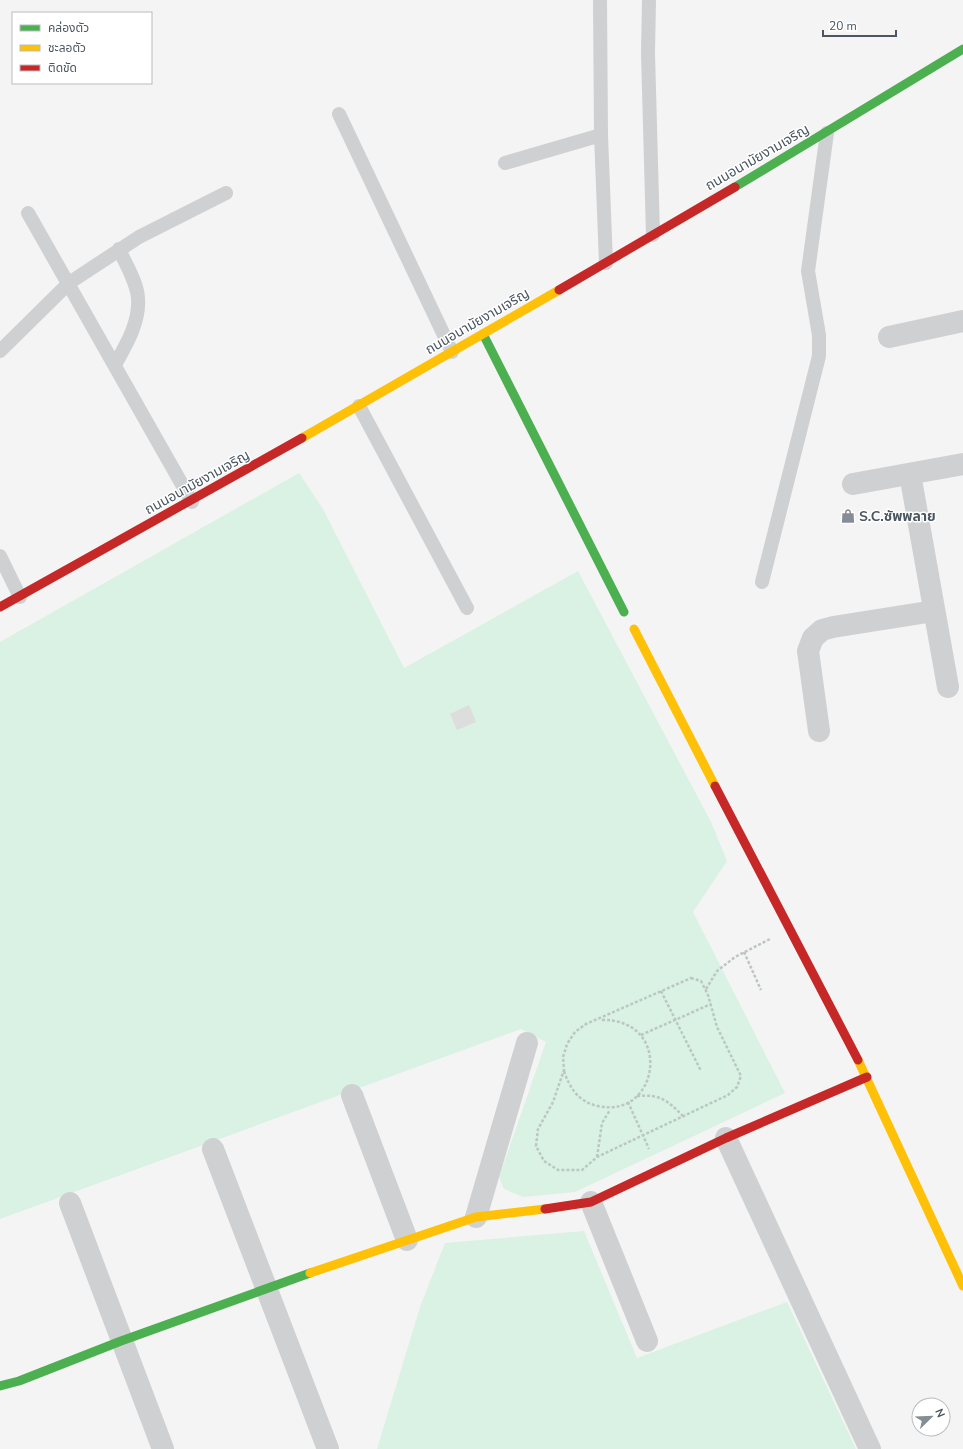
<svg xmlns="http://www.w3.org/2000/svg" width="963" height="1449" font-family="'Nunito Sans','Noto Sans Thai',sans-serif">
<rect width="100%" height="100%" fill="#f4f4f4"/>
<path fill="#d9f2e3" d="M 299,473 L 323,509 L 404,668 L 578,571 L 711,822 L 727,861 L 693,912 L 785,1093 L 575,1192 L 523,1197 L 504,1189 L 499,1177 L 546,1042 L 521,1029 L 0,1219 L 0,642 Z
M 584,1231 L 637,1358 L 787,1302 L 856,1449 L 377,1449 L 420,1307 L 445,1243 Z"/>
<path fill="#ddddde" d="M 469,705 L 476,722 L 457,730 L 450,714 Z"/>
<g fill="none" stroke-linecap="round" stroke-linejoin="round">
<path stroke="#bcc7c4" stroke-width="2.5" stroke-dasharray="3 2" stroke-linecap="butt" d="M 744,952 L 761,990
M 691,978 L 701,981 L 708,995 L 717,1027 L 741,1076 L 737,1087 L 728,1095 L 597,1157 L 582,1170 L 558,1170 L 544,1161 L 536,1146 L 538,1129 L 553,1102 L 564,1070 L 563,1057 L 567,1044 L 575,1032 L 586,1024 Z
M 706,989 L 717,971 L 735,957 L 770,939
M 661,991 L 701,1071
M 641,1035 L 711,1004
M 564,1071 C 570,1089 579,1102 598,1106 C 660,1120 674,1018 601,1020
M 637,1096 C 660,1094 667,1100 683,1116
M 628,1102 L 649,1149
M 597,1157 L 602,1123 L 610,1110"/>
<path stroke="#ced0d2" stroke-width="14" d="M 600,0 L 601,135 L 606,263
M 649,0 L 648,53 L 653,235
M 339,114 L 452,352
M 505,163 L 601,135
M 28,213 L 192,502
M 0,351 L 69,283 L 139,237 L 226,193
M 115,365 C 126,345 140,322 138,298 C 137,282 126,265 119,249
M 359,406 L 467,608
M 0,556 L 20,597
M 762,582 L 819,356 L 819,335 L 808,271 L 827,133"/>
<path stroke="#ced0d2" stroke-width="22" d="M 889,337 L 963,321
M 910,474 L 948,687
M 853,484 L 963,464
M 819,731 L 808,651 L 813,638 L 822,630 L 833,627 L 934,611
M 352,1095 L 407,1240
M 726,1138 L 870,1449
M 213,1149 L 328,1449
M 591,1202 L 647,1341
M 70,1203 L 163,1449
M 476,1217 L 527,1043"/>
<path stroke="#4caf50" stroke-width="9" d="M 735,187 L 963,49
M 483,334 L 624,612
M 0,1386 L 19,1381 L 121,1341 L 310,1273"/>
<path stroke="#ffc107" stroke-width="9" d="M 302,438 L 559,290
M 634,629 L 715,786
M 858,1060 L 963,1286
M 310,1273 L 476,1217 L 545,1209"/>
<path stroke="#c62828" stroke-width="9" d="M 559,290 L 735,187
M 0,607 L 302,438
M 715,786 L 858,1060
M 545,1209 L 591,1202 L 726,1138 L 867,1077"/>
</g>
<defs>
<symbol id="shop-bare" viewBox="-9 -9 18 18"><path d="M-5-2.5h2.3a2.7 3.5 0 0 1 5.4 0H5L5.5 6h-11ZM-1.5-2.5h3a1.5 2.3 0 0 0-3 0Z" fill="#868d94" stroke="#fff" stroke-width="2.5" paint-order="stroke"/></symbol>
</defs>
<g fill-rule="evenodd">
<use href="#shop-bare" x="838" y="506" width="20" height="20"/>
</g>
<g text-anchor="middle" stroke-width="3" stroke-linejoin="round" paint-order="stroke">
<g font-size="14" fill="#4a5661" stroke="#fff">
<text transform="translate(757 157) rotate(-30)" y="5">ถนนอนามัยงามเจริญ</text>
<text transform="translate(477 321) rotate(-30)" y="5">ถนนอนามัยงามเจริญ</text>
<text transform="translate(197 482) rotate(-29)" y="5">ถนนอนามัยงามเจริญ</text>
</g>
<g font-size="14" font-weight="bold" fill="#4a5661" stroke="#fff" text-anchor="start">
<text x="859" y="521">S.C.ซัพพลาย</text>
</g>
</g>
<rect x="12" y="12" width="140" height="72" fill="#ffffff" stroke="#b7bbc0"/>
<rect x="20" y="25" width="20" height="6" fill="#4caf50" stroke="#b7bbc0"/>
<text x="48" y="32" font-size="12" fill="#4a5661">คล่องตัว</text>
<rect x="20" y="45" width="20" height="6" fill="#ffc107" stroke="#b7bbc0"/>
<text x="48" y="52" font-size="12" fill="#4a5661">ชะลอตัว</text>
<rect x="20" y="65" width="20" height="6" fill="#c62828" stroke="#b7bbc0"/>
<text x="48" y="72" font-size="12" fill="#4a5661">ติดขัด</text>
<g transform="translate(931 1417) rotate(67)"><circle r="19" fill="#ffffff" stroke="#b7bbc0"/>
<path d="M0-3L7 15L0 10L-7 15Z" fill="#868d94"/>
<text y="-6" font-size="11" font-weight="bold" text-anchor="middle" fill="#4a5661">N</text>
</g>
<path d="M823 30v6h73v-6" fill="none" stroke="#4a5661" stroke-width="2"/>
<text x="829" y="30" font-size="12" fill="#4a5661" stroke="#ffffff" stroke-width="3" paint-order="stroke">20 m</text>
</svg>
